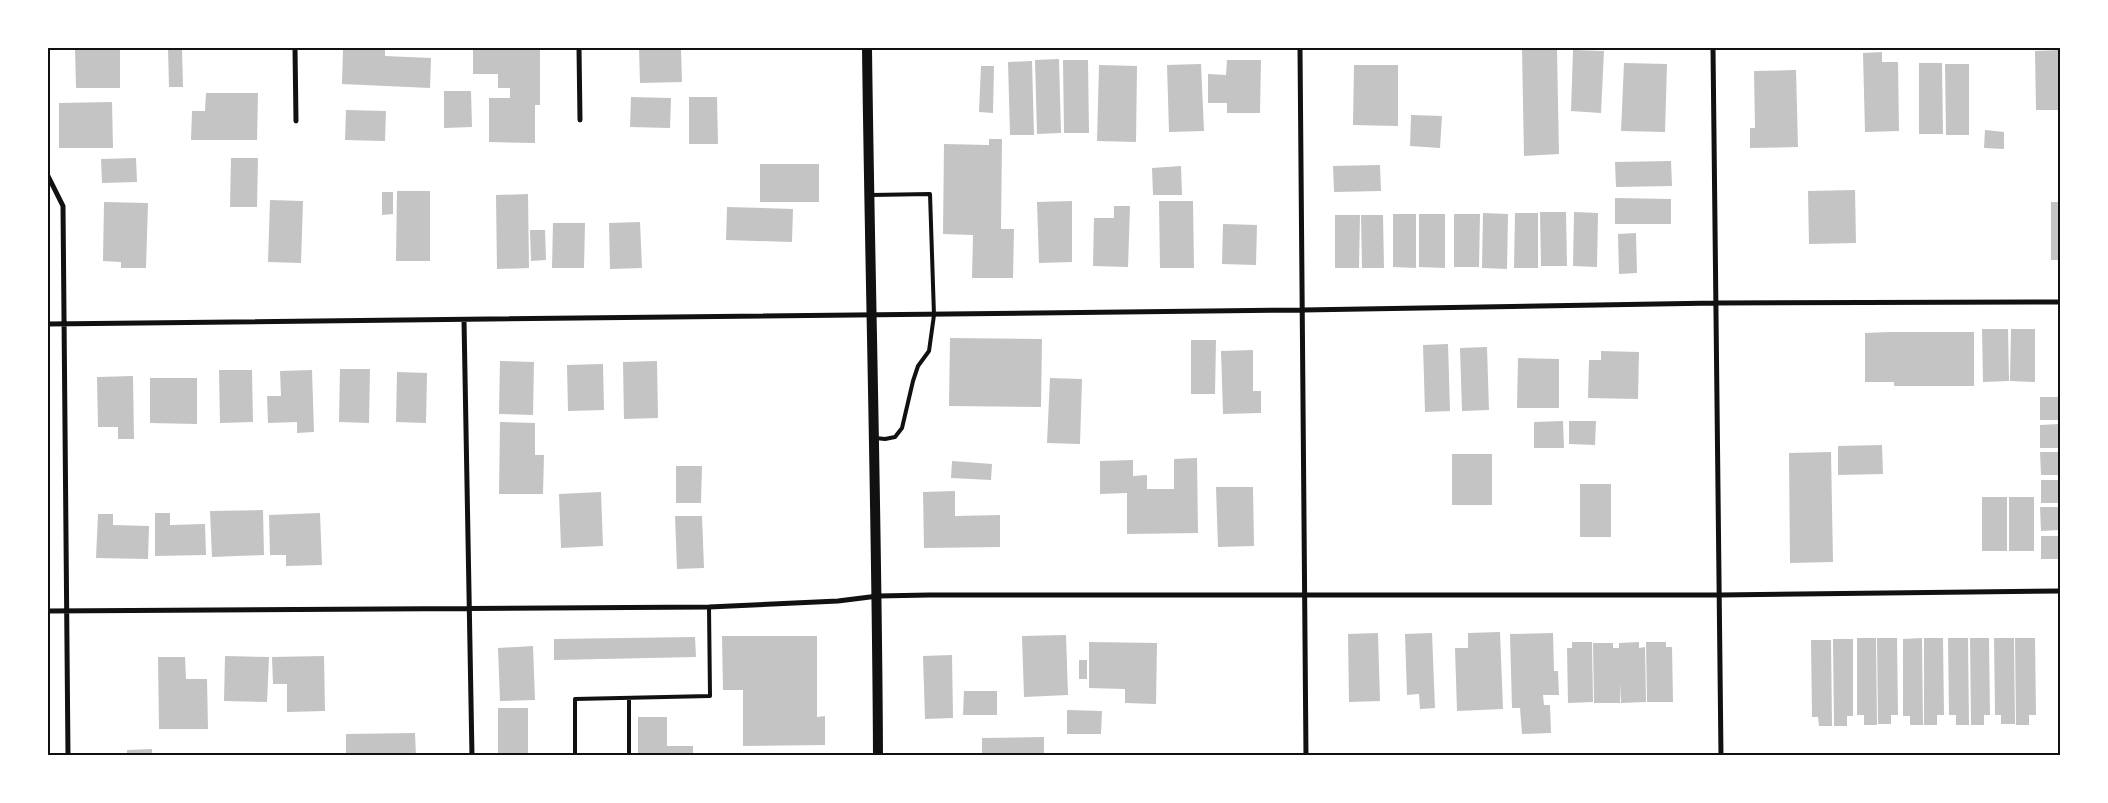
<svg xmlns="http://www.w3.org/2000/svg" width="2108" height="803" font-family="Georgia,serif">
<rect width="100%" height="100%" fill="#fff"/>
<path fill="#c4c4c4" d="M 75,48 L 120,48 L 120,88 L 76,88 Z
M 168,48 L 182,48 L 183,87 L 169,87 Z
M 343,48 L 385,49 L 385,56 L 431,58 L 430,88 L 342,84 Z
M 473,48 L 540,48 L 540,105 L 535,105 L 535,143 L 489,142 L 489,98 L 510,98 L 510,88 L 498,88 L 498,74 L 473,74 Z
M 639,48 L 681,48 L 682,82 L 640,83 Z
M 1522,50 L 1557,50 L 1559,154 L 1524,156 Z
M 1573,50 L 1604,51 L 1601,113 L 1571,111 Z
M 2060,50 L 2060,110 L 2036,110 L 2035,51 Z
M 1882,52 L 1882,62 L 1898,62 L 1899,131 L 1865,132 L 1863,53 Z
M 1059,59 L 1061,133 L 1037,134 L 1035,60 Z
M 1063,60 L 1088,60 L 1089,133 L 1064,133 Z
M 1227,60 L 1261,60 L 1260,113 L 1227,113 L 1227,103 L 1208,103 L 1208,74 L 1226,75 Z
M 1032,61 L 1034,135 L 1010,135 L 1008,62 Z
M 1624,63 L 1667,64 L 1665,132 L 1621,131 Z
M 1919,63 L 1942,63 L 1943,134 L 1919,134 Z
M 1201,64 L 1204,131 L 1169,132 L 1167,65 Z
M 1945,64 L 1969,64 L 1969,135 L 1946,135 Z
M 1099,65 L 1137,66 L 1136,142 L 1097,141 Z
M 1354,65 L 1398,65 L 1398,126 L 1353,125 Z
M 981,66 L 994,66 L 993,113 L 979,112 Z
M 1796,70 L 1798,147 L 1750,148 L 1750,128 L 1755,128 L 1754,71 Z
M 444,91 L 471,91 L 472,127 L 444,128 Z
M 206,93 L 258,93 L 257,140 L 191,140 L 192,111 L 205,111 Z
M 631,97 L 671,98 L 670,128 L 630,127 Z
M 689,97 L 717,97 L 718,144 L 689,144 Z
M 112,102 L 113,148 L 59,148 L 59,103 Z
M 346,110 L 386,111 L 385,141 L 345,140 Z
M 1411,115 L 1442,116 L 1440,148 L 1410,146 Z
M 1985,130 L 2004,132 L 2004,149 L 1984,148 Z
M 989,139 L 1002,139 L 1001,229 L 1014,229 L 1013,278 L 972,278 L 973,235 L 943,234 L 944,144 L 989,145 Z
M 136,158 L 137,182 L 102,183 L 101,159 Z
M 231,158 L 258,158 L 257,207 L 230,207 Z
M 1671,161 L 1672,186 L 1616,187 L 1615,162 Z
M 760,164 L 819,164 L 819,202 L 760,202 Z
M 1380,165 L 1381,191 L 1334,192 L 1333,166 Z
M 1181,166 L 1182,195 L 1153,195 L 1152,168 Z
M 1855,190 L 1856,243 L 1809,244 L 1808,191 Z
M 397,191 L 430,191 L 430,261 L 396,261 Z
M 382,192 L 393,192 L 393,214 L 382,215 Z
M 528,194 L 529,268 L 497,269 L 496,195 Z
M 1615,198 L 1671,199 L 1671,224 L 1615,224 Z
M 270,200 L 303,201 L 301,263 L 268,262 Z
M 1072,201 L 1072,262 L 1039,263 L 1037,202 Z
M 1159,201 L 1193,201 L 1194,268 L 1160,268 Z
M 104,202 L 148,203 L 146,268 L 121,268 L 121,262 L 103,261 Z
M 2051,202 L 2060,202 L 2060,260 L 2051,260 Z
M 1114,206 L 1130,206 L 1128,267 L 1093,266 L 1094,218 L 1114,218 Z
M 727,207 L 793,209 L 792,242 L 726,240 Z
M 1540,212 L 1566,212 L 1567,266 L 1541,266 Z
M 1574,212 L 1598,213 L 1597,267 L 1573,266 Z
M 1483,213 L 1508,214 L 1507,269 L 1482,268 Z
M 1515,213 L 1538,213 L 1538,268 L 1514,268 Z
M 1393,214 L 1416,214 L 1416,268 L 1393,267 Z
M 1419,214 L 1445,214 L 1445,268 L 1419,267 Z
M 1454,214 L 1480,214 L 1479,267 L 1454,267 Z
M 1335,215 L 1360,215 L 1359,268 L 1335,268 Z
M 1361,215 L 1383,215 L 1384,268 L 1362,268 Z
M 640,222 L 642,268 L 610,269 L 609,223 Z
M 553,223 L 585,223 L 584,268 L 552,268 Z
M 1223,224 L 1257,225 L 1256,265 L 1222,264 Z
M 530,230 L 545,230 L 546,260 L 531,261 Z
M 1636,233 L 1637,273 L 1619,274 L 1618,234 Z
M 1982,329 L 2008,329 L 2009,381 L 1983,382 Z
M 2011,329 L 2035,329 L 2035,382 L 2010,381 Z
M 1890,332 L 1974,332 L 1974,386 L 1894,386 L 1894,382 L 1865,382 L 1865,333 Z
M 950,338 L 1042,339 L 1041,407 L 949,406 Z
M 1191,340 L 1216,340 L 1215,394 L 1191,394 Z
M 1448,344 L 1450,411 L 1425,412 L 1423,345 Z
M 1487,347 L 1489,410 L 1462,411 L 1460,348 Z
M 1253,350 L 1253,391 L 1261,391 L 1261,413 L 1223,414 L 1221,351 Z
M 1601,351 L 1639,352 L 1638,399 L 1588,398 L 1589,360 L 1601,360 Z
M 1518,358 L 1559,359 L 1559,408 L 1517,408 Z
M 500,361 L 534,362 L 533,415 L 499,414 Z
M 657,361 L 658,418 L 624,419 L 623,362 Z
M 603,364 L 604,410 L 568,411 L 567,365 Z
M 340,369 L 370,369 L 369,423 L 339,422 Z
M 219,370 L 252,370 L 253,422 L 220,423 Z
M 312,370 L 314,432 L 297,433 L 297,422 L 268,423 L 267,396 L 281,396 L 280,371 Z
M 397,372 L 427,373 L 426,423 L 396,422 Z
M 133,376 L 134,439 L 118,439 L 118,427 L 98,427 L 97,377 Z
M 150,378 L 197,378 L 197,424 L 150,423 Z
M 1050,378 L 1082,379 L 1080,444 L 1047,443 Z
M 2040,397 L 2060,397 L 2060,420 L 2040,420 Z
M 1563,421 L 1564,448 L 1534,448 L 1534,422 Z
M 1569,421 L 1596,421 L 1595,445 L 1569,444 Z
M 500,422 L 535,423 L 535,455 L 544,455 L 543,494 L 499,494 Z
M 2060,424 L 2060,448 L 2040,448 L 2040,425 Z
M 1882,445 L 1883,474 L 1838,475 L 1838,446 Z
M 1831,452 L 1833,562 L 1790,563 L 1789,453 Z
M 2040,452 L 2060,452 L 2060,475 L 2041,475 Z
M 1452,454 L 1492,454 L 1492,505 L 1452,505 Z
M 1197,458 L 1198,533 L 1127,534 L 1127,493 L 1100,494 L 1100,461 L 1133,460 L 1133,476 L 1147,475 L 1147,489 L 1174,489 L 1174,459 Z
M 952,461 L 992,464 L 991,480 L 951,478 Z
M 676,466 L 702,466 L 701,503 L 676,503 Z
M 2041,480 L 2060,480 L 2060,503 L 2041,503 Z
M 1580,484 L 1611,484 L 1611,537 L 1580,537 Z
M 1216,487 L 1253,487 L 1254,546 L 1218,547 Z
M 955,491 L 955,516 L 1000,515 L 1000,547 L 924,548 L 923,492 Z
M 601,492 L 603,546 L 561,548 L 559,494 Z
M 1982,497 L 2007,497 L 2007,551 L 1982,551 Z
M 2009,497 L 2034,497 L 2034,551 L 2009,551 Z
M 2040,507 L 2060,507 L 2060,530 L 2041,531 Z
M 263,510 L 264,555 L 212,557 L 210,511 Z
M 155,513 L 170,513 L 170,525 L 205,524 L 206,555 L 155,556 Z
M 320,513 L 322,565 L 286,566 L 286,555 L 270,555 L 269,515 Z
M 98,514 L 113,514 L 113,525 L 149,526 L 148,559 L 96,558 Z
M 675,516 L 702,516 L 704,568 L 677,569 Z
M 2041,536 L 2060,536 L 2060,559 L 2041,559 Z
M 1500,632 L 1503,709 L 1457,711 L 1455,648 L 1468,648 L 1468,633 Z
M 1378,633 L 1380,701 L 1349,702 L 1348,634 Z
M 1432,633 L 1435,708 L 1420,709 L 1419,694 L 1407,695 L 1405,634 Z
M 1553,633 L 1554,671 L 1558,671 L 1559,695 L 1543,695 L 1544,705 L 1550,705 L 1551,733 L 1522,734 L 1520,708 L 1512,708 L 1510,634 Z
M 1066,635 L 1068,695 L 1024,697 L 1022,636 Z
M 722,636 L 817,636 L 817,717 L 825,716 L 825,745 L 743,746 L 743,690 L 723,690 Z
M 695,637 L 696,657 L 554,660 L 554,639 Z
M 1857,638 L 1876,638 L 1877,725 L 1864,725 L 1864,715 L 1857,715 Z
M 1877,638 L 1897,638 L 1898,715 L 1891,715 L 1891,724 L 1878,724 Z
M 1922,638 L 1923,725 L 1910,725 L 1910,716 L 1903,716 L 1903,639 Z
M 1924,638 L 1943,638 L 1944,715 L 1937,715 L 1937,725 L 1924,725 Z
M 1948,638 L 1968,638 L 1969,725 L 1956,725 L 1956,715 L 1949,715 Z
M 1970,638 L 1989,638 L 1990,715 L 1984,715 L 1984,725 L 1971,725 Z
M 1994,638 L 2014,638 L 2015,724 L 2001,724 L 2001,715 L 1995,715 Z
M 2015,638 L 2035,638 L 2036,715 L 2029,715 L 2029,725 L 2016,725 Z
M 1833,639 L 1853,639 L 1853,716 L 1847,716 L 1847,726 L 1834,726 Z
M 1811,640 L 1831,640 L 1832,726 L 1819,726 L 1818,717 L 1812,717 Z
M 1089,642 L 1157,643 L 1156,704 L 1125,703 L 1125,689 L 1089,688 Z
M 1572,642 L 1592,642 L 1593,702 L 1568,703 L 1567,648 L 1572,648 Z
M 1639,642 L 1639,648 L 1645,647 L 1646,702 L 1621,703 L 1620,683 L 1620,703 L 1594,703 L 1593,643 L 1613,643 L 1613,648 L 1619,648 L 1619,643 Z
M 1646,642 L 1666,642 L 1666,647 L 1672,647 L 1673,702 L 1647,702 Z
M 533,646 L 535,700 L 500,701 L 498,648 Z
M 952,655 L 953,718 L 925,719 L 923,656 Z
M 225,656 L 269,657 L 267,702 L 224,701 Z
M 324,656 L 325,711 L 287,712 L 287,684 L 273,684 L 272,657 Z
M 158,657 L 185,657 L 186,679 L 207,679 L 208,729 L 159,729 Z
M 1079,660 L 1087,660 L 1087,679 L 1079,679 Z
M 964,691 L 997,691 L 997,715 L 963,715 Z
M 498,708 L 528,708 L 528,756 L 498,756 Z
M 1067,710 L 1102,711 L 1101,734 L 1067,734 Z
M 638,717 L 667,717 L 667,746 L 693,746 L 693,756 L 638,756 Z
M 415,733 L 416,756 L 346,756 L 346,734 Z
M 1044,737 L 1044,756 L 982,756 L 982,738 Z
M 152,749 L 152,756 L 127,756 L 127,750 Z"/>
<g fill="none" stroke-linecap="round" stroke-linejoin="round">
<path stroke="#111" stroke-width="4" d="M 871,195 L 930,194 L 934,315 L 929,351 L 918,366 L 913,381 L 902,428 L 895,437 L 885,439 L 875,438
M 629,698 L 629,756
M 575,756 L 575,699 L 710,696 L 709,607"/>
<path stroke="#111" stroke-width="5" d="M 295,48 L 296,121
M 579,48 L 580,120
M 1300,48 L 1306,756
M 1713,48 L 1721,756
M 48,176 L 63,206 L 68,756
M 464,320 L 472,756
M 48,324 L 1303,310 L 1716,303 L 2060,302
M 48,611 L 709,607 L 838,601 L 878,596 L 929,595 L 1720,595 L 2060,591"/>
<path stroke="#111" stroke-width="10" d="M 867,48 C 870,284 877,519 878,756"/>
</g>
<rect width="2108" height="803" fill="none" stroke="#ffffff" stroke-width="98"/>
<rect x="49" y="49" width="2010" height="705" fill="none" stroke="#111" stroke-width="2"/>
</svg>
